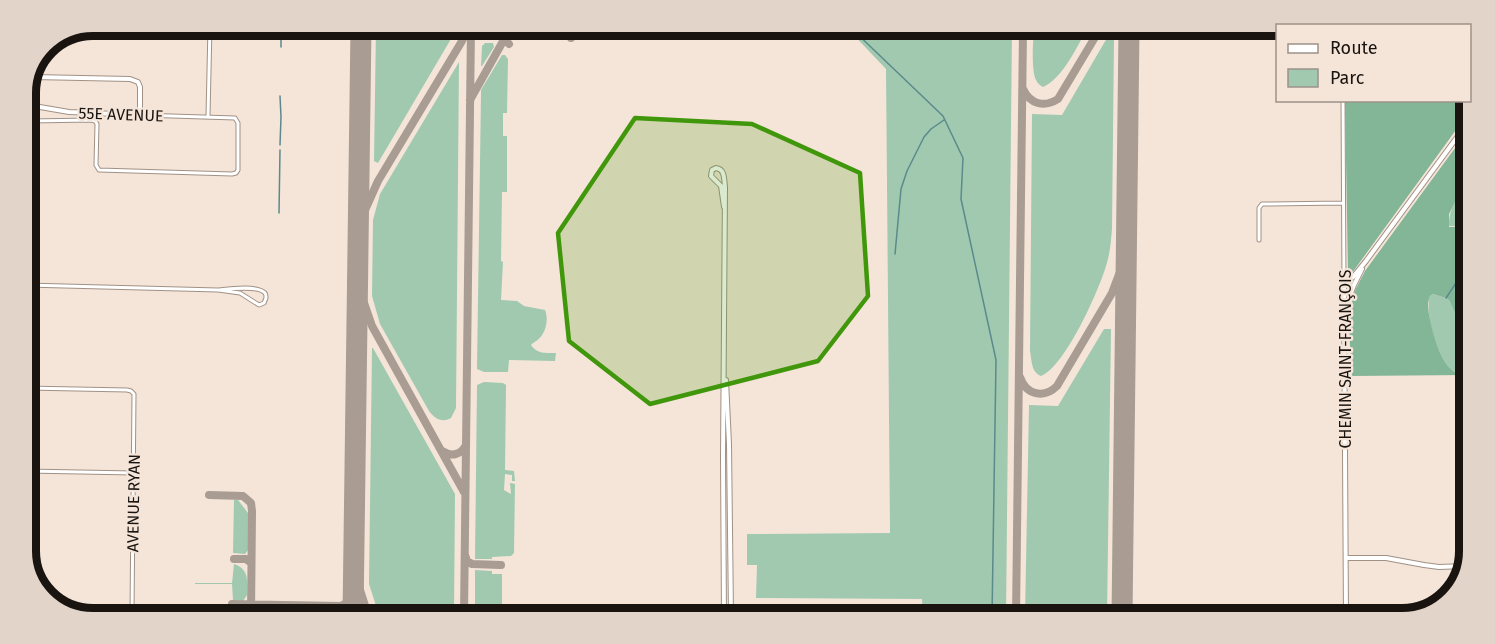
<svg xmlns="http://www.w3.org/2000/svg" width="1495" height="644" font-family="'Fira Sans',sans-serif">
<rect width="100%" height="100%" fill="#f5e5d9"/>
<path fill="#a0c9b0" d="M 376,27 L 458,27 L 378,163 L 374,161 Z
M 507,27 L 723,28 L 723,34 L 721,38 L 515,35 Z
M 847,28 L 1012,29 L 1006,617 L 923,617 L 922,599 L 756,598 L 757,565 L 747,565 L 747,534 L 890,533 L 886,69 Z
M 1034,29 L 1087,29 C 1077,47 1062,79 1043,87 C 1040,85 1038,84 1036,80 C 1031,70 1033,41 1034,29 Z
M 1107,38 L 1114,38 L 1112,229 C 1111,241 1110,254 1106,266 C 1099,290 1065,367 1041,376 C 1031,372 1032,361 1030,351 L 1032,114 L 1062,115 Z
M 485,43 L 493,43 L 494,47 L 482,66 L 481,66 L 482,46 Z
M 502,55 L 505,55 L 508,59 L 507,113 L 503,113 L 503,136 L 507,136 L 507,192 L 502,192 L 501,261 L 503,262 L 501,300 L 517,301 L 524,306 L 545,310 C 548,317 547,328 542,335 C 540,339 534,342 531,345 C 537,354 545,353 556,353 L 555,361 L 509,360 L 508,372 L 484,372 L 477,369 L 481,93 L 481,90 Z
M 459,62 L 456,408 L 451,418 C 442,423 435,419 429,411 L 380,324 L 372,296 L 373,220 L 380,194 Z
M 1468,183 L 1468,227 L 1449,226 C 1449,207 1457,198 1468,183 Z
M 1433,294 L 1446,298 L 1449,300 L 1456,315 L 1457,326 L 1467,348 L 1467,367 L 1464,370 L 1459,372 L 1450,370 C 1438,355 1424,315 1430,296 Z
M 1104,329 L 1111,329 L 1107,617 L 1025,617 L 1029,405 L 1058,406 Z
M 372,348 L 373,348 L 455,494 L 454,615 L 379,615 L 369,584 Z
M 484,382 L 503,383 L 506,385 L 505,470 L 514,471 L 515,481 L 512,481 L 512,475 L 505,474 L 504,490 L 511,494 L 510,483 L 515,484 L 514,553 L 511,556 L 492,557 L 492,559 L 475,559 L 477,385 Z
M 234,500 L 238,500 L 248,513 L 248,550 L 245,554 L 233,553 Z
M 234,564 C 250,569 247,582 247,595 L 243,601 L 233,600 L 232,584 L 195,584 L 195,583 L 232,583 Z
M 475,570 L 492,571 L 492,574 L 502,574 L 502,606 L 508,615 L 475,615 Z"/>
<path fill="#83b597" d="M 1345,101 L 1469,101 L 1469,112 L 1352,273 L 1351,277 L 1348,276 L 1348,273 Z
M 1469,129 L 1468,183 L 1457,198 L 1449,214 L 1449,227 L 1468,227 L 1467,348 L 1457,325 L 1456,315 L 1449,300 L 1446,298 L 1433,294 L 1430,296 C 1429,300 1428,301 1428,305 C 1428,319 1445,392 1467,367 L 1466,375 L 1352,376 C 1351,350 1346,322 1353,298 C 1355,288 1361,280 1365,271 Z"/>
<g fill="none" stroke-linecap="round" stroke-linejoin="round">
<path stroke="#5c898c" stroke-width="1.5" d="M 851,28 L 943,116 L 963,158 L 961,199 L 996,360 L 992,617
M 281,47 L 281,26
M 280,96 L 281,117 L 280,145
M 279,213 L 280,150
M 895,254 L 901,189 L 907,171 L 924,137 L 931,129 L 944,120
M 1446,298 L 1460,277 L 1466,259 L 1460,214 L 1462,206 L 1468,197"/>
<path stroke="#a89c93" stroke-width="8" d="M 492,27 L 509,44
M 1128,29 L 1129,39
M 471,38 L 475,31 L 484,27
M 571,38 L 571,27
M 1023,89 C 1030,104 1044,108 1058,99 L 1100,29
M 470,100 L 511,27
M 1020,377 C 1026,395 1044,399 1057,386 L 1112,293 L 1123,264 L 1127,237
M 442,451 C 452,457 461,455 466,445
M 464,492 L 372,326 L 362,297 L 359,269 L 360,234 L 365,210 L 378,181 L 462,41 L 468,27
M 209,495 L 243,496 L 251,503 L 252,511 L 251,614
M 355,516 L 356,570 L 360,590 L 368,615
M 465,555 L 467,561 L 472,564 L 501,565
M 234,559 L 246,559 L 251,563
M 232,604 L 341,606 C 348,603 352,600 354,592
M 341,606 L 346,608 L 352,615
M 464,615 L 471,27
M 1016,617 L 1023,29"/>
<path stroke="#a89c93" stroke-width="21" d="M 353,615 L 361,27
M 1122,617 L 1129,29"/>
<defs>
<path id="street" d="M 1343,100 L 1344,283
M 208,116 L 210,26
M 30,121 L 91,120 L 95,121 L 97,124 L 96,165 L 99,170 L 232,174 L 236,173 L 238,170 L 238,123 L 235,118 L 140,115
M 1259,240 L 1259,208 L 1262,204 L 1343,203
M 26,285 L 218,290 L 240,293 L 259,305 L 264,303 L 266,298 C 266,296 266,294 265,293 C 258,285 228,289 218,290
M 26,388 L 127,390 L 131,391 L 134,394 L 132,614
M 26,471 L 134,473"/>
<path id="secondary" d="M 33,77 L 130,79 L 138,82 L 140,87 L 140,115 L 69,112 L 34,106
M 32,98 L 33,73
M 724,207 L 721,186 L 711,176 L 712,170 L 716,168 C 725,169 724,179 725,187 L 723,458 L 724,616
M 26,266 L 28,233 L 31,112
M 1345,306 L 1348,301 L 1354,285 L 1362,269
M 726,380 L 729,444 L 731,616
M 1346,558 L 1386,558 L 1424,565 L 1439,567 L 1465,566
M 1346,618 L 1344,283 L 1353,277 L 1366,261 L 1469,121"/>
<path id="highway" d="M 26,103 L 26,88
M 26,243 L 27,247"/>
</defs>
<use href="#street" stroke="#a09186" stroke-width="5"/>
<use href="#secondary" stroke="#a09186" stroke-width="6"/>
<use href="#highway" stroke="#a09186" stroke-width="8"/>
<use href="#street" stroke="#fff" stroke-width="3"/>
<use href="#secondary" stroke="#fff" stroke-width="4"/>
<use href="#highway" stroke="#fff" stroke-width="6"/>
<defs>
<path id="secondary-bridge" d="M 31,112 L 32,98"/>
</defs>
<use href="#secondary-bridge" stroke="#a09186" stroke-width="6" stroke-linecap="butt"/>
<use href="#secondary-bridge" stroke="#fff" stroke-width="4"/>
</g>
<path fill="#41970c" fill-opacity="0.2" stroke="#41970c" stroke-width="4.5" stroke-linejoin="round" d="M 635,118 L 752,124 L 860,173 L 868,296 L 818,361 L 650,404 L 569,341 L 558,233 Z"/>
<g text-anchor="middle" stroke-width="4.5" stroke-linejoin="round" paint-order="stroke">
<g font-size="16" fill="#191410" stroke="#f5e5d9">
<text transform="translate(121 114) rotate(2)" y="6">55E AVENUE</text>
<text transform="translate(1345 359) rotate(-90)" y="6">CHEMIN SAINT-FRANÇOIS</text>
<text transform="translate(133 503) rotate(-89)" y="6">AVENUE RYAN</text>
</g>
</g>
<path d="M0 0H1495V644H0ZM93 36H1402A57 57 0 0 1 1459 93V551A57 57 0 0 1 1402 608H93A57 57 0 0 1 36 551V93A57 57 0 0 1 93 36Z" fill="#e3d4c9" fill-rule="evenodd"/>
<path fill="none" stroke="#191410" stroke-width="8" d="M93 36H1402A57 57 0 0 1 1459 93V551A57 57 0 0 1 1402 608H93A57 57 0 0 1 36 551V93A57 57 0 0 1 93 36Z"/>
<rect x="1276" y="24" width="195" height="78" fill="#f5e5d9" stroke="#9d9189" stroke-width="1.5"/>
<rect x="1288" y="44" width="30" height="9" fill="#ffffff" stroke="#9d9189" stroke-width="1.5"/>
<text x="1330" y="54" font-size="18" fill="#191410">Route</text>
<rect x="1288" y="69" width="30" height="18" fill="#a0c9b0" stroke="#9d9189" stroke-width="1.5"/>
<text x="1330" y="84" font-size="18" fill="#191410">Parc</text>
</svg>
